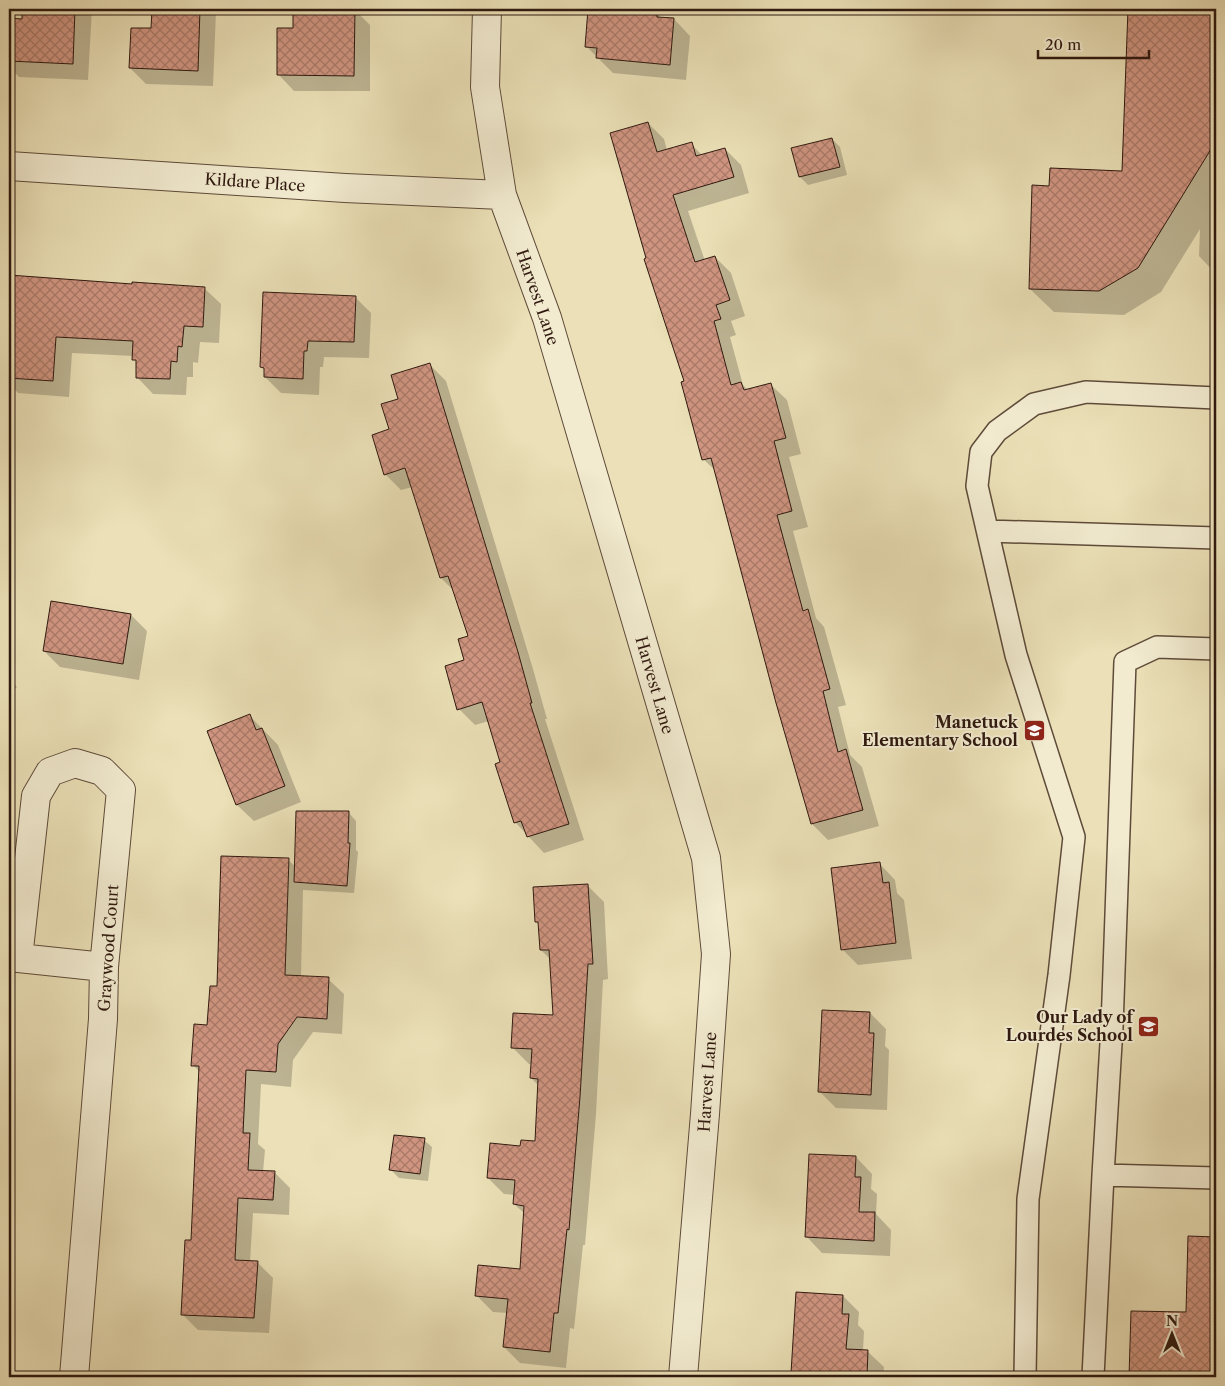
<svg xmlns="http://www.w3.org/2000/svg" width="1225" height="1386" font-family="'Libre Caslon Text',serif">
<defs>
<pattern id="building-cross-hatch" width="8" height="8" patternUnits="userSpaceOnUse" patternTransform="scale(1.25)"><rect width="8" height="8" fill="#d09581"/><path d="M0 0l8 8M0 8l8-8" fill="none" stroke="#a97968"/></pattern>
</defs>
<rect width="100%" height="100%" fill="#ebe0b7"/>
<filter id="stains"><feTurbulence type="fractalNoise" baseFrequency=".004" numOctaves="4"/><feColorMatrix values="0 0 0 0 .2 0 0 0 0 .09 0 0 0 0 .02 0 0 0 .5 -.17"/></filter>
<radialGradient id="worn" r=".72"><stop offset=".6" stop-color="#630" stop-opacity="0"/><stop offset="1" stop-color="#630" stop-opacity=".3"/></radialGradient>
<path fill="#0003" d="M 24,9 L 92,9 L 88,80 L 19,77 L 9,66 L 9,20 L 23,20 Z
M 157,9 L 212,9 L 216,12 L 213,86 L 146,84 L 130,68 L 152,29 Z
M 294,9 L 354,9 L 370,25 L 370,91 L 294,91 L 278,74 L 294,29 Z
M 589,9 L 653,9 L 653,13 L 657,13 L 662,19 L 674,19 L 690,36 L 686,80 L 613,73 L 586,46 Z
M 1129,9 L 1216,9 L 1216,274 L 1199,256 L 1200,229 L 1161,292 L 1124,315 L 1054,312 L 1030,289 L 1050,187 L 1123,172 Z
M 648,123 L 664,139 L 667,150 L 691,144 L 703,156 L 725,149 L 741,165 L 749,193 L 688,211 L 705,261 L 715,257 L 731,273 L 745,316 L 731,321 L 736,335 L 730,337 L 743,385 L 748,390 L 770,384 L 787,400 L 801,454 L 789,457 L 808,527 L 793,531 L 816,618 L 824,627 L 846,705 L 838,707 L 850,755 L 862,767 L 879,826 L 828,840 L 812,824 L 716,471 L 703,459 L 686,382 L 647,259 Z
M 832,139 L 840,147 L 847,175 L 808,185 L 800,177 L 793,149 Z
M 9,276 L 133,285 L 204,288 L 221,304 L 219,343 L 200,342 L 198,363 L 193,362 L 193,377 L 187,377 L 186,395 L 153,394 L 137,377 L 138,363 L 134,359 L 134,356 L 72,353 L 69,397 L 18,393 L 9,383 Z
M 355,297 L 371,313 L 369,358 L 324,357 L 323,367 L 320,367 L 319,395 L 281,393 L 265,377 L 265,370 L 262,367 Z
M 429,364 L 446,381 L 533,669 L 547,719 L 545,719 L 584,840 L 544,853 L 515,822 L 502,763 L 489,721 L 475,725 L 459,709 L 469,637 L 454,591 L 441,578 L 412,487 L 401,490 L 385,474 L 391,430 L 399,400 Z
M 131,615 L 147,631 L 139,680 L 60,667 L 44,651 Z
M 9,678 L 17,687 L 9,695 Z
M 249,715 L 278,745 L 301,802 L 254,821 L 237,805 L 208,731 Z
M 349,813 L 356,821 L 356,850 L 358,852 L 354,893 L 303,890 L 301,977 L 328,979 L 344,994 L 342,1034 L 313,1032 L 293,1060 L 291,1087 L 261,1084 L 258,1144 L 265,1150 L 263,1172 L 274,1172 L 290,1188 L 289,1215 L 253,1213 L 250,1262 L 257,1262 L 273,1278 L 269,1333 L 198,1330 L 182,1314 L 192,1242 L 200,1072 L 193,1065 L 208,1027 L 218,988 L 288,860 L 295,866 Z
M 879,863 L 895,880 L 897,893 L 904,900 L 912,959 L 858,965 L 842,949 Z
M 587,885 L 604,902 L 608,979 L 603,980 L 596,1114 L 585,1245 L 583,1245 L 574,1329 L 570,1328 L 566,1368 L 520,1363 L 504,1347 L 508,1313 L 493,1312 L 477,1296 L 521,1271 L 525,1214 L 514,1204 L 515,1195 L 504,1194 L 488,1178 L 521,1147 L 536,1143 L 539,1086 L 531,1078 L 532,1064 L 529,1064 L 513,1048 L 554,1016 L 551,960 L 541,950 L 540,925 L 536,922 Z
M 870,1013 L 886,1029 L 885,1046 L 889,1050 L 887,1110 L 836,1108 L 820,1092 Z
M 424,1140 L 432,1147 L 428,1181 L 399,1178 L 391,1170 Z
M 856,1157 L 872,1174 L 871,1189 L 877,1194 L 876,1214 L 891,1230 L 890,1256 L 822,1253 L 806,1236 Z
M 1190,1238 L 1216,1238 L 1216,1377 L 1130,1377 L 1132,1312 L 1187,1314 Z
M 843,1296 L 859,1312 L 858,1325 L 864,1331 L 863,1351 L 867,1351 L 884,1367 L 883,1377 L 796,1377 L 792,1373 Z"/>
<path fill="url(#building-cross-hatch)" stroke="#2f190f" d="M 22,9 L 75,9 L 73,64 L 9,61 L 9,18 L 22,19 Z
M 156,9 L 200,9 L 198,71 L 129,68 L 131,28 L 151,28 L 152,10 Z
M 293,9 L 355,9 L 354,76 L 277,75 L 277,28 L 293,28 Z
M 588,9 L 636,9 L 636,11 L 657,12 L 657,17 L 674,18 L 670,65 L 596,58 L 597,48 L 585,47 Z
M 1128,9 L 1216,9 L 1216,141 L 1138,268 L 1099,291 L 1029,289 L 1032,185 L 1049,186 L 1050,168 L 1122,171 Z
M 648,122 L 657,152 L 692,142 L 696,156 L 725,148 L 734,177 L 673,195 L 695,262 L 715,256 L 730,300 L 716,305 L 721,319 L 714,321 L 731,385 L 741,382 L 744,390 L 771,383 L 786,438 L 774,441 L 792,511 L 777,515 L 803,611 L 808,609 L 830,689 L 823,691 L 838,752 L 846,749 L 863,810 L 811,824 L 776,703 L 711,458 L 702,460 L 681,382 L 684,381 L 644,259 L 646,258 L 610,133 Z
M 832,138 L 840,167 L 799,177 L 791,148 Z
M 9,275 L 132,284 L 132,282 L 205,287 L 203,327 L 184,326 L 182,347 L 178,346 L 177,362 L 171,361 L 170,379 L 136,378 L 136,360 L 132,360 L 133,341 L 56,337 L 53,381 L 9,378 Z
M 263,292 L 356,296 L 354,342 L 308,341 L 307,351 L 304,351 L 303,379 L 264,377 L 264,368 L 260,367 Z
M 430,363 L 518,652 L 532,703 L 530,703 L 569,824 L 527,837 L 521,821 L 514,823 L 495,764 L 500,762 L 482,702 L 457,710 L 445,666 L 464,660 L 458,639 L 468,636 L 448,576 L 440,578 L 405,468 L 384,475 L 372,435 L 389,429 L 381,404 L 398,399 L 391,375 Z
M 51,601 L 131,614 L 123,664 L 43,651 Z
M 250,714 L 256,730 L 262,728 L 285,786 L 236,805 L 207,731 Z
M 296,811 L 349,811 L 348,843 L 350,843 L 347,886 L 294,882 Z
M 221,856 L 289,858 L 285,975 L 329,977 L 327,1019 L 297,1017 L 278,1044 L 276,1072 L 246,1070 L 243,1133 L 250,1133 L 248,1170 L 275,1171 L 273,1200 L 238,1198 L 235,1260 L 258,1261 L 254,1318 L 181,1315 L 185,1240 L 191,1240 L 199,1066 L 191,1066 L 194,1024 L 207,1025 L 210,986 L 217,986 Z
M 880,862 L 883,883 L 889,882 L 896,943 L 841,950 L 831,868 Z
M 588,884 L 593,964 L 588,964 L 580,1097 L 569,1230 L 567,1229 L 558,1313 L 554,1313 L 550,1352 L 503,1347 L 508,1299 L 475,1296 L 478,1265 L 520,1269 L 524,1206 L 513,1204 L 515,1180 L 487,1178 L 490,1143 L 520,1146 L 521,1140 L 535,1141 L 538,1079 L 530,1078 L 532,1049 L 511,1048 L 513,1013 L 553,1015 L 549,950 L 540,950 L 538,922 L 535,922 L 533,887 Z
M 822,1010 L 870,1012 L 869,1033 L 874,1033 L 871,1095 L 818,1092 Z
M 394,1135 L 425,1138 L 420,1174 L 389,1170 Z
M 809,1154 L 856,1156 L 855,1177 L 861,1177 L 859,1212 L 875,1212 L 874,1241 L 805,1237 Z
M 1188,1236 L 1216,1237 L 1216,1377 L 1129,1377 L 1131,1311 L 1186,1312 Z
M 796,1292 L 843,1295 L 842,1314 L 849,1314 L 846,1349 L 868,1350 L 867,1377 L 791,1373 Z"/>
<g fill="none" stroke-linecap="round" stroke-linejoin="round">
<defs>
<path id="lane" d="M 988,531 L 1216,538
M 1103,1175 L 1216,1178
M 1025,1377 L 1028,1199 L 1059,975 L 1074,837 L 1016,655 L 977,486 L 981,452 L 997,431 L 1034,404 L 1086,392 L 1216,398
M 1093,1377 L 1103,1175 L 1112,1027 L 1125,662 L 1157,647 L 1216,649"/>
<path id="street" d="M 487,9 L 485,87 L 502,195 L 547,318 L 706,858 L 716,954 L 705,1114 L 683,1377
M 9,166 L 345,188 L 502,195
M 9,957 L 104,967
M 18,958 L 36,796 L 50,772 L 75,763 L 102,771 L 121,790 L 104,967 L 103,1019 L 74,1377"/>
</defs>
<use href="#lane" stroke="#5e4b39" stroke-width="24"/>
<use href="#street" stroke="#5e4b39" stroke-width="30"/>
<use href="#lane" stroke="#f2ebd0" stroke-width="21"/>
<use href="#street" stroke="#f2ebd0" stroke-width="28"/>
</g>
<defs>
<symbol id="school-square" viewBox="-11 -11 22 22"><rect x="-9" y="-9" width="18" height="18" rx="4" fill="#8f2418" stroke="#f2ebd0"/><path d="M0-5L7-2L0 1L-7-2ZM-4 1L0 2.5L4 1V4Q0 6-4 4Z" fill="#fff"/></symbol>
</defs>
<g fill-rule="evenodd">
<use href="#school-square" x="1022" y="718" width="25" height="25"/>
<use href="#school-square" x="1136" y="1014" width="25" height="25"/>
</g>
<g text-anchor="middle" stroke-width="4" stroke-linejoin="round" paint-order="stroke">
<g font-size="16" fill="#2f190f" stroke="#f2ebd0">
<text transform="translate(255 182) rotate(4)" y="6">Kildare Place</text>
<text transform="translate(538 297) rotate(71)" y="6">Harvest Lane</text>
<text transform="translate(655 685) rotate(74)" y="6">Harvest Lane</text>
<text transform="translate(108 948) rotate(-86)" y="6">Graywood Court</text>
<text transform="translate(707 1082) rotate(-86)" y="6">Harvest Lane</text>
</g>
<g font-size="16" font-weight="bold" fill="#2f190f" stroke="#f2ebd0" text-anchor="end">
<text x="1018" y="728">Manetuck<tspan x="1018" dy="18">Elementary School</tspan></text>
<text x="1133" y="1023">Our Lady of<tspan x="1133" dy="18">Lourdes School</tspan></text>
</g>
</g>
<rect width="1225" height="1386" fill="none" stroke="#ebe0b7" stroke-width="30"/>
<rect x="10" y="10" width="1205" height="1366" fill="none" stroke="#2f190f" stroke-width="2.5"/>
<rect x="15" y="15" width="1195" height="1356" fill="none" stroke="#2f190f"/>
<g transform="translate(1172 1334)" stroke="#f2ebd0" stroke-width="4" paint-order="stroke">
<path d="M0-4L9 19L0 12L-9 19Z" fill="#2f190f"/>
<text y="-8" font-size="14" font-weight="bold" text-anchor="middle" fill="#2f190f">N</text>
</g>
<path d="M1038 50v8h111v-8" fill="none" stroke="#2f190f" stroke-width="2.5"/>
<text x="1045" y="50" font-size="15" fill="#2f190f" stroke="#f2ebd0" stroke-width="4" paint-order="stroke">20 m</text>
<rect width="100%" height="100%" filter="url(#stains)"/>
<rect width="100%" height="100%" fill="url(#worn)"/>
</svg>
